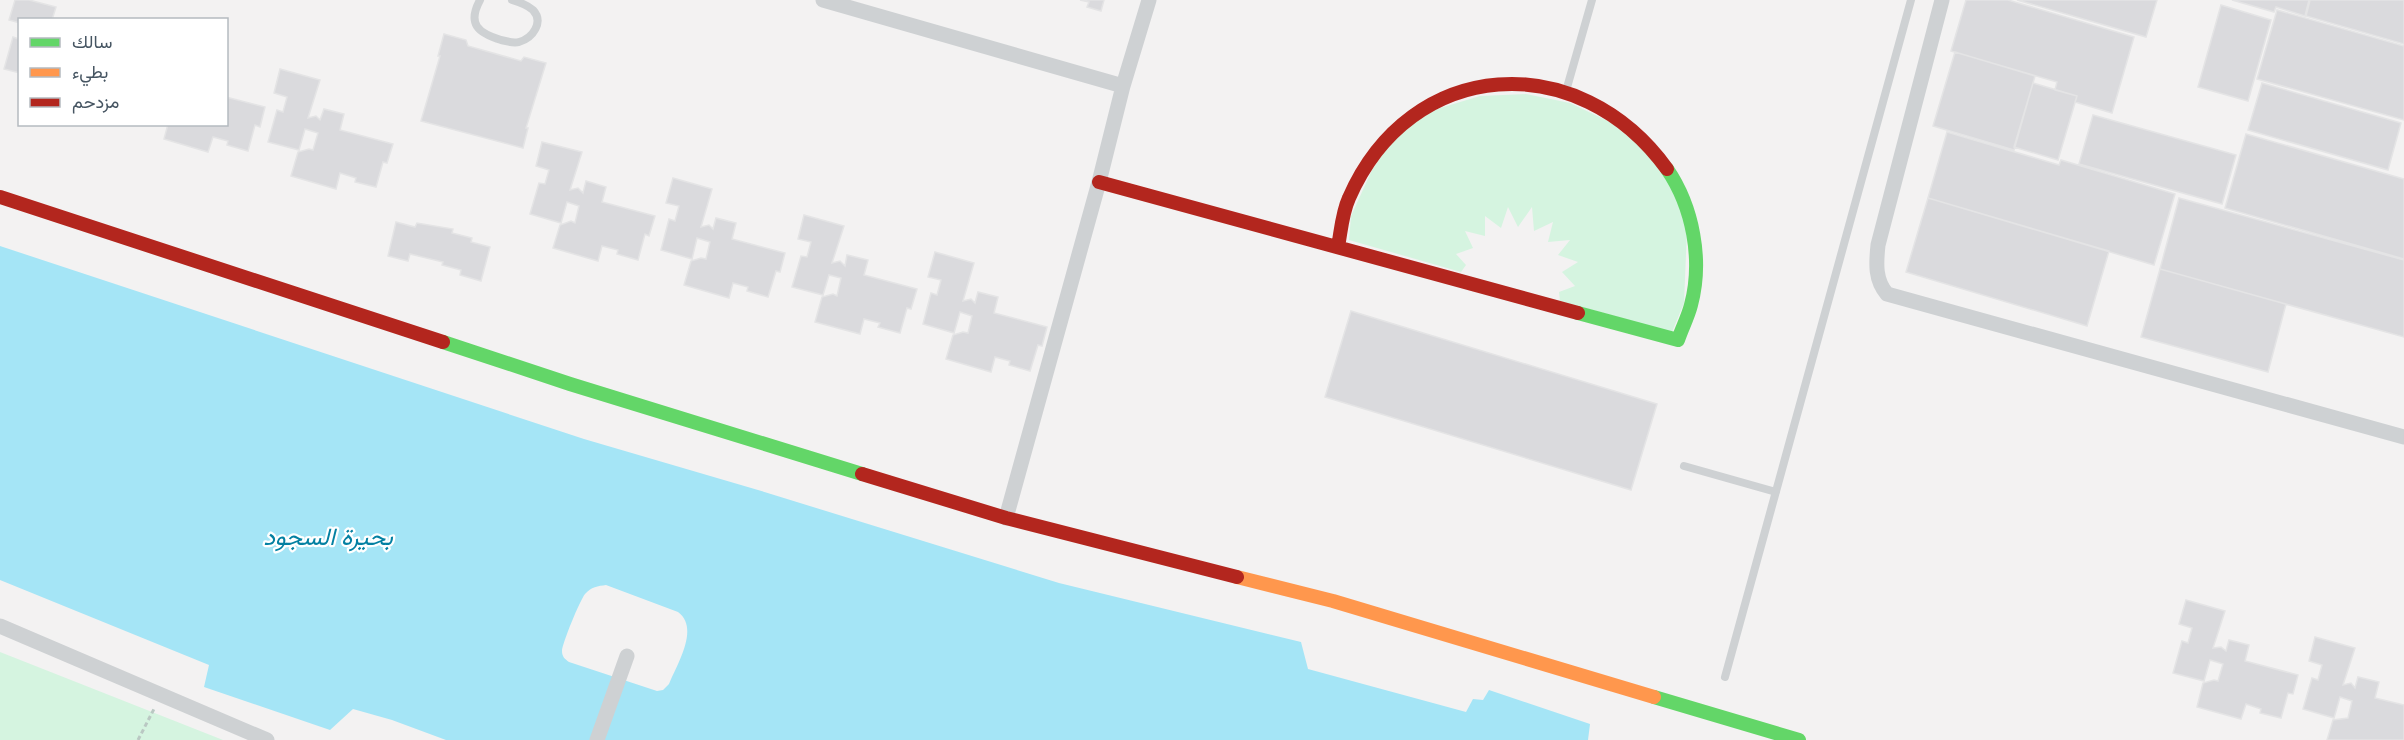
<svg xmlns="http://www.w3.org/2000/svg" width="2404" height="740" font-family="'Space Grotesk',Vazirmatn,sans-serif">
<rect width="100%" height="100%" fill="#f3f2f2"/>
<path fill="#d5f4e0" d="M 1526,94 L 1570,103 L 1610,122 L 1646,151 L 1673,187 L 1687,230 L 1684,303 L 1672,332 L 1560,301 L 1559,292 L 1575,286 L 1562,272 L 1578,262 L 1558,255 L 1570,240 L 1548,242 L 1553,222 L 1534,231 L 1532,207 L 1518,227 L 1508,207 L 1501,228 L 1485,216 L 1485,236 L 1465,231 L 1473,248 L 1456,254 L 1466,265 L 1461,272 L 1349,240 L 1351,216 L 1372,170 L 1398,132 L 1437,109 L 1480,96 Z
M 0,652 L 223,740 L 0,740 Z"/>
<path fill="#a5e5f6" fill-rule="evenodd" d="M 0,246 L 584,439 L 758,490 L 1059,583 L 1301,642 L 1308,669 L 1466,712 L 1473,699 L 1483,700 L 1489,690 L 1590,724 L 1588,740 L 446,740 L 392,720 L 353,709 L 330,730 L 204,687 L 209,665 L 0,580 ZM 606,585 L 678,612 C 700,628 677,664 669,684 L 663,690 L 657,691 L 569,662 C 565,659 562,657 562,651 C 562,644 580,600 585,594 C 591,587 598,586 606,585 Z"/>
<path fill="#dadadd" stroke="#e4e4e5" stroke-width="1.5" d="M 15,0 L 29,0 L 56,7 L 52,20 L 20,20 L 20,23 L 9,20 Z
M 1080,0 L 1104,0 L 1101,11 L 1087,7 L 1089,2 Z
M 1966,0 L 2008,0 L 2134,37 L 2112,113 L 2075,102 L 2077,96 L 2055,90 L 2057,82 L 1951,51 Z
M 2017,0 L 2157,0 L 2146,37 Z
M 2232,0 L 2309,0 L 2305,16 L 2276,7 L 2274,12 Z
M 2310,0 L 2404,0 L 2404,44 L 2306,16 Z
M 2221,5 L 2271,20 L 2248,101 L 2198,87 Z
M 2277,10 L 2404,46 L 2404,120 L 2257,79 Z
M 444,34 L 466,40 L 468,46 L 521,61 L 524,57 L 546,63 L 526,128 L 528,128 L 523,148 L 421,121 L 440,56 L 438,56 Z
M 20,35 L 20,73 L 4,69 L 13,37 L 19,39 Z
M 1955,52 L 2035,76 L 2014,150 L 1933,126 Z
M 280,69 L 320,80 L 308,118 L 316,116 L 320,120 L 324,109 L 344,114 L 340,130 L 393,144 L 387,163 L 383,162 L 376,187 L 355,182 L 356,178 L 340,173 L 336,189 L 291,176 L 298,152 L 309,149 L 313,150 L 318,133 L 305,129 L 299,150 L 268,142 L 277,110 L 283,112 L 287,97 L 274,93 Z
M 2033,83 L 2077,96 L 2058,160 L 2014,147 Z
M 2262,83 L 2401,123 L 2388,170 L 2248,130 Z
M 226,97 L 265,107 L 260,127 L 255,125 L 248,151 L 227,145 L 228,141 L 213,137 L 208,152 L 164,139 L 168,124 L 226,124 Z
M 2093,115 L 2236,155 L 2222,204 L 2079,164 Z
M 1947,132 L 2059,165 L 2061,160 L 2175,194 L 2154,265 L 1928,198 Z
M 2246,134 L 2404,179 L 2404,259 L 2225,208 Z
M 542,142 L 582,152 L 570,190 L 578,188 L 583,193 L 586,181 L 606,187 L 602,202 L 655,216 L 649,236 L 645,234 L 638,260 L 617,254 L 618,250 L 602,246 L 598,261 L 553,248 L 560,225 L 571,221 L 575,223 L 579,206 L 567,202 L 561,223 L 530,214 L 539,183 L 545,184 L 549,170 L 536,166 Z
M 673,178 L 712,189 L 701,227 L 709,225 L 713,229 L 716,218 L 736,223 L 732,239 L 785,253 L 780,272 L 776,271 L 768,297 L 747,291 L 748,287 L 733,283 L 729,298 L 684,285 L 691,261 L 701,258 L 706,259 L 710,242 L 697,238 L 692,259 L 661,250 L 669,219 L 675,221 L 679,206 L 666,203 Z
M 1928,198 L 2109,251 L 2087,326 L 1906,272 Z
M 2179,198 L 2404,260 L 2404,337 L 2160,269 Z
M 804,215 L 844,226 L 832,263 L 840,261 L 845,266 L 847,255 L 868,260 L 864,275 L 917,289 L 911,309 L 907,308 L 900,333 L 878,327 L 880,323 L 864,319 L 860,334 L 815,322 L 822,297 L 833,294 L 837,296 L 841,278 L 829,275 L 823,295 L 792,287 L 801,256 L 807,257 L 811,242 L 798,239 Z
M 396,222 L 415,227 L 417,223 L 453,229 L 452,233 L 472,238 L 471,242 L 490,247 L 481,281 L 460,275 L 461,270 L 442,265 L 443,262 L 410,254 L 408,261 L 388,256 Z
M 935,252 L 974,263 L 963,301 L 971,299 L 975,303 L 978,292 L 998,297 L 994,313 L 1047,327 L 1042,346 L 1038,345 L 1030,371 L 1009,365 L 1010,361 L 995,357 L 991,372 L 946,359 L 953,335 L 963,332 L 968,333 L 972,316 L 960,312 L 954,333 L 923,324 L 931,293 L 937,295 L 941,280 L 928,277 Z
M 2160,269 L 2286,304 L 2268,372 L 2141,337 Z
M 1351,311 L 1657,404 L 1631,490 L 1325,397 Z
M 2186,600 L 2225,611 L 2213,648 L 2221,647 L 2226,651 L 2229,640 L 2249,645 L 2245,661 L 2298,675 L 2293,694 L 2288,693 L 2281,718 L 2260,713 L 2261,709 L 2246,704 L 2241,719 L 2197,707 L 2203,683 L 2214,680 L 2218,681 L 2223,664 L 2210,660 L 2204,681 L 2173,673 L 2182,641 L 2188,643 L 2192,628 L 2179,624 Z
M 2315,637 L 2355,648 L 2343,685 L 2351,683 L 2355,688 L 2358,677 L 2379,682 L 2375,698 L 2404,705 L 2404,740 L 2327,740 L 2333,720 L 2348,718 L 2352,701 L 2340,697 L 2334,718 L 2303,709 L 2312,678 L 2318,680 L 2322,665 L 2309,661 Z"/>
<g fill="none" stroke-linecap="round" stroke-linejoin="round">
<path stroke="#bac8c3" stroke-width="3" stroke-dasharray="4.5 3" stroke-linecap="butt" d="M 138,740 L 155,707"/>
<path stroke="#ced1d3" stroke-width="8" d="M 480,0 C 467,24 478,33 501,40 C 507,41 513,44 519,42 C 533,38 544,22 533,10 C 527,5 519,2 512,0
M 1566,91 L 1592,0
M 1684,466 L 1776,492
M 1725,677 L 1911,0"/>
<path stroke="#ced1d3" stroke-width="15" d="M 823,0 L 1123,86
M 1942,0 L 1878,245 C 1876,264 1875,280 1887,294 L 2404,437
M 1006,518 L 1099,182 L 1123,86 L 1149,0
M 0,626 L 267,740
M 597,740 L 627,656"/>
<path stroke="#63d668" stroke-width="14" d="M 1578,313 L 1678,340 C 1682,328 1688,317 1691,305 C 1703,260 1693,207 1667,169
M 443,342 L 570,384 L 862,474
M 1654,697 L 1799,740"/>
<path stroke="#ff974d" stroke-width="14" d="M 1237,577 L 1333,601 L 1654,697"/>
<path stroke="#b3261e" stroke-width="14" d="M 1099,182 L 1578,313
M 0,197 L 443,342
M 1338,247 C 1341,231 1342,213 1349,198 C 1411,56 1579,47 1667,169
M 862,474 L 1006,518 L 1237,577"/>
</g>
<g text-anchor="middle" stroke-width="4.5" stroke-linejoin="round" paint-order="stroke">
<g font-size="24" font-style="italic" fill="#0380a2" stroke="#fff">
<text x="328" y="545">بحيرة السجود</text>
</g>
</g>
<rect x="18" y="18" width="210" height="108" fill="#ffffff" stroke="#b5bbc0" stroke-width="1.5"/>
<rect x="30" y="38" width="30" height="9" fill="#63d668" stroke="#b5bbc0" stroke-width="1.5"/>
<text x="72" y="48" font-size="18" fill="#465562">سالك</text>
<rect x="30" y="68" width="30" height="9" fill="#ff974d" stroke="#b5bbc0" stroke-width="1.5"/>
<text x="72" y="78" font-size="18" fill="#465562">بطيء</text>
<rect x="30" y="98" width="30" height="9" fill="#b3261e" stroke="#b5bbc0" stroke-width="1.5"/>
<text x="72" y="108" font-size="18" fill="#465562">مزدحم</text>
</svg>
